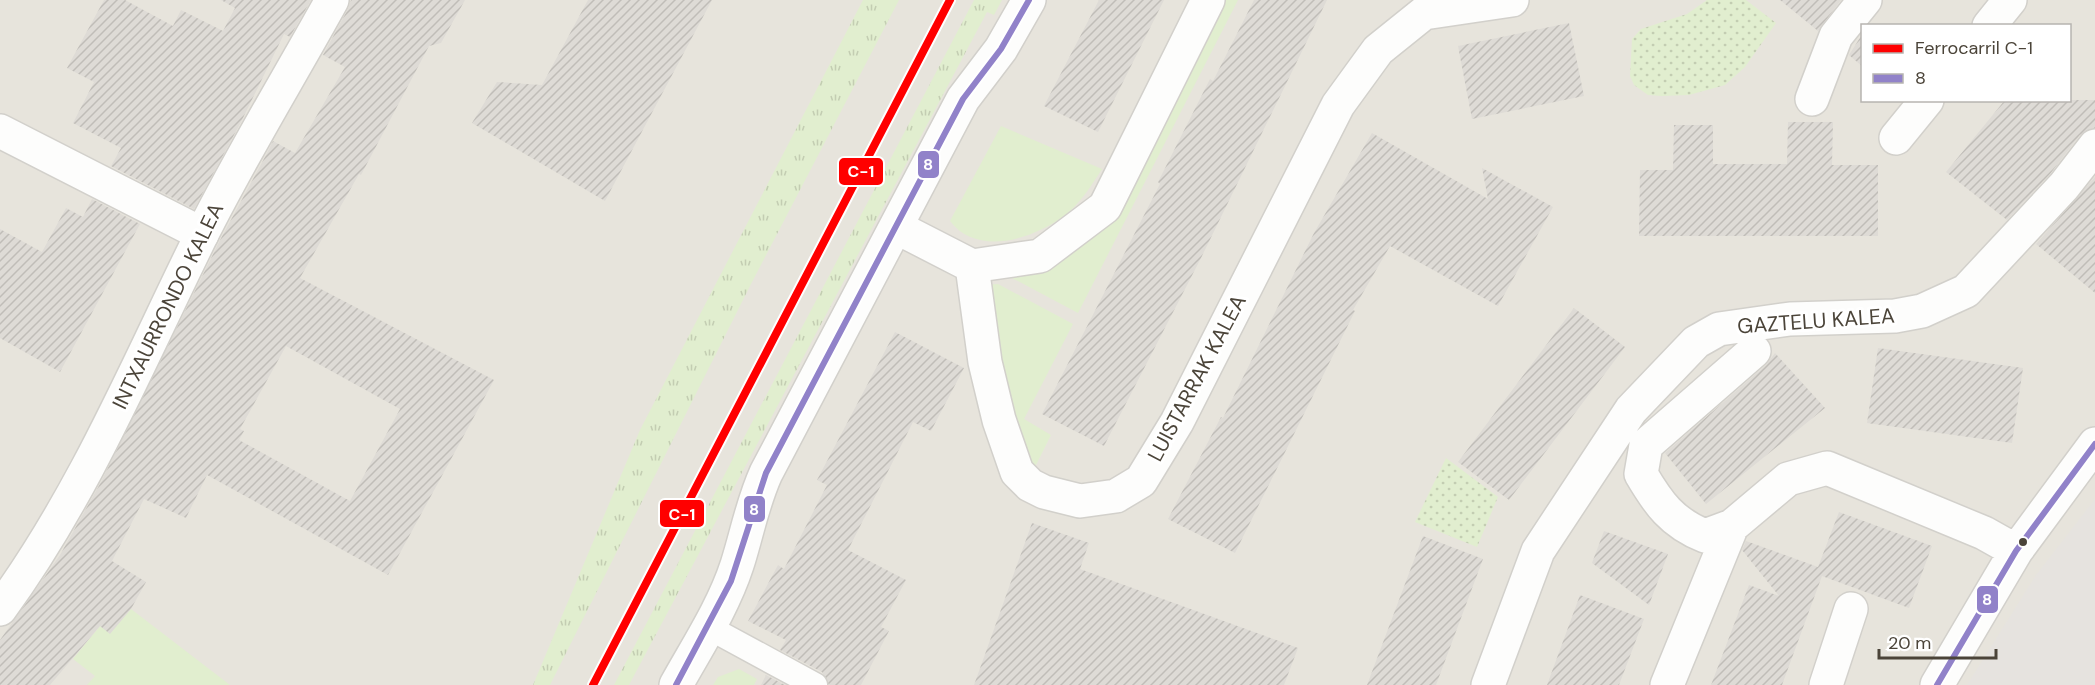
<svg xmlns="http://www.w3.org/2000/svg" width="2095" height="685" font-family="'DM Sans',sans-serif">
<defs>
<pattern id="grass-tufts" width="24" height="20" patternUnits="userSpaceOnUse" patternTransform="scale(1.5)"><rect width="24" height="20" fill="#e1eecf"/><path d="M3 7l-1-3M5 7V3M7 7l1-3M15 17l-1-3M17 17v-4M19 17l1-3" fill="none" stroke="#c3cdb2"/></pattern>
<pattern id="park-dots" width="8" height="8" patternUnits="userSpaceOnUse" patternTransform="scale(1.5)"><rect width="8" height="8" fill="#e1eecf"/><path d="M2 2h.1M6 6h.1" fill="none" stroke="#c3cdb2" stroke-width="1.8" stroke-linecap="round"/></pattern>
<pattern id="building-hatch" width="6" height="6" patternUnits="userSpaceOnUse" patternTransform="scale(1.5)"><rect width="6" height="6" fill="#dedbd6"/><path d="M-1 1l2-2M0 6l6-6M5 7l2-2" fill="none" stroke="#c0bdb8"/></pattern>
</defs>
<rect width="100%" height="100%" fill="#f4f2ee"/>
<path fill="#e7e4dc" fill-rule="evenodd" d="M 0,0 L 2095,0 L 2095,685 L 0,685 ZM 1862,26 L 2070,26 L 2070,100 L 1862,100 Z"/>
<path fill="url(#grass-tufts)" d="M 863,0 L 899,0 L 751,284 L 550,685 L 533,685 L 640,430 Z
M 974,0 L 1002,0 L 994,15 L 987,12 L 629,685 L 614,685 Z"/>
<path fill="url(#park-dots)" d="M 1707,0 L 1746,0 L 1776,23 L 1745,67 L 1725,85 L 1689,95 L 1662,96 L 1648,95 L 1634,85 L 1630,76 L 1632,39 L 1641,29 L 1687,14 Z
M 1446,458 L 1498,497 L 1477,547 L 1415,522 Z"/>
<path fill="#e1eecf" d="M 1224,0 L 1238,0 L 1078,313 L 1012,278 L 1044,270 Z
M 1001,126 L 1102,169 C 1091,186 1080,204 1064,216 C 1033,239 977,257 950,221 Z
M 998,284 L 1073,324 L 1024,419 L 1051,435 L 1033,471 L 1010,417 L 984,285 Z
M 131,609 L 230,685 L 87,685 L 95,676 L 73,659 L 100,626 L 110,633 Z
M 739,669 L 757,679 L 754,685 L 713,685 L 718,677 Z"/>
<path fill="#e6e3df" d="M 2095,499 L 2095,685 L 1967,685 L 2036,575 Z"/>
<path fill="url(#building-hatch)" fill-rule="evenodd" d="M 104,0 L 125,0 L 173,26 L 181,10 L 223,31 L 235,8 L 221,0 L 311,0 L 290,37 L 284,34 L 241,122 L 194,209 L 111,166 L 121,148 L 73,123 L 94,82 L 67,68 Z
M 351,0 L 465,0 L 441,43 L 429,46 L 361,175 L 359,174 L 300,278 L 494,380 L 388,575 L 207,475 L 186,518 L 144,499 L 112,561 L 146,582 L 131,609 L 110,634 L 100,626 L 50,685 L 0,685 L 0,640 L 60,555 L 101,482 L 219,242 L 266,155 L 273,141 L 295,153 L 345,67 L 323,55 L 348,9 ZM 286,346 L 400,409 L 350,501 L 239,440 L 244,431 L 240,429 Z
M 588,0 L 712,0 L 605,201 L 472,123 L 497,82 L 542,85 Z
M 1099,0 L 1164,0 L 1098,132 L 1044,106 Z
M 1254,0 L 1327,0 L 1201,258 L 1104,446 L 1042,414 L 1160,184 L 1158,182 L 1210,79 L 1213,81 Z
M 1780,0 L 1841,0 L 1818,31 Z
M 1569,23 L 1584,96 L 1472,119 L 1458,46 Z
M 1863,33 L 1863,67 L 1849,55 Z
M 2005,100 L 2095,100 L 2095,128 L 2080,135 L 2050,174 L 2007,220 L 1946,172 Z
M 1788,122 L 1833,122 L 1832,165 L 1878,165 L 1878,236 L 1639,236 L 1640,170 L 1673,170 L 1674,125 L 1713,125 L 1713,164 L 1787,164 Z
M 1372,133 L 1488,199 L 1482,168 L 1553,207 L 1498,306 L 1390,246 L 1353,310 L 1355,311 L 1235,553 L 1168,519 L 1221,417 L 1223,418 L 1314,233 Z
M 2095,177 L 2095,293 L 2036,244 Z
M 92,199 L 140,224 L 60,372 L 0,338 L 0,229 L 42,252 L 66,208 L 83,217 Z
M 1574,308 L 1625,347 L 1509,500 L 1458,462 Z
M 895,332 L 964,368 L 931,431 L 913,422 L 848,550 L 906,580 L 881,627 L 889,631 L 861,685 L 829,685 L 822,672 L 780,650 L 786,640 L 748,621 L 778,565 L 784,569 L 827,485 L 817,480 Z
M 1878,348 L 2023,368 L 2012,443 L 1867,423 Z
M 1775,353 L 1825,408 L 1706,504 L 1665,453 L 1766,365 Z
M 1839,512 L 1932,546 L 1909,608 L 1822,576 L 1782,685 L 1711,685 L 1749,585 L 1779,596 L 1742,550 L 1746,541 L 1818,567 Z
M 1032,523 L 1089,543 L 1080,569 L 1298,648 L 1284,685 L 974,685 Z
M 1604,531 L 1668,554 L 1649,605 L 1592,563 Z
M 1423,536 L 1483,559 L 1436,685 L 1367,685 Z
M 1580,595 L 1644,619 L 1619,685 L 1547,685 Z
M 766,675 L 785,685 L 761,685 Z"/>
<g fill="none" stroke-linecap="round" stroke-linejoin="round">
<defs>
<path id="service" d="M 708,627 L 815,685"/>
<path id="pedestrian" d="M 0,131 L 202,234"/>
<path id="minor" d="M 1989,26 L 2010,0
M 1812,99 L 1836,36 L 1865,0
M 1896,138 L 1927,100
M 896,227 L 972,266
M 972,266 L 985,362 L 999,420 L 1017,472 L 1030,485 L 1044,492 L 1080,501 L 1116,496 L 1141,481 L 1177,422 L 1338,105 L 1378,50 L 1424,13 L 1512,0
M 972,266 L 1040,256 L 1105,207 L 1208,0
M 1754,351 L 1646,445 L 1641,474 C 1658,503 1672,523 1705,536 L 1732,526 L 1788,479 L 1827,468 L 1984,533 L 2016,551
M 0,609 C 85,493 139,361 202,234 C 242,154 289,78 332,0
M 676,685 C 697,647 723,608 737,565 C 747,534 752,504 766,473 L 963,99 L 1001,49 L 1029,0
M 1488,685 L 1538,551 L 1631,410 L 1696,342 L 1719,329 L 1790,319 L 1895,316 L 1922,311 L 1966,291 L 2064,186 L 2095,146
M 1667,685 L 1732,526
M 1826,685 L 1851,609
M 1937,685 L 2016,551 L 2095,444"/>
</defs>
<use href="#service" stroke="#d2d0cb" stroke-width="27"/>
<use href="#pedestrian" stroke="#d2d0cb" stroke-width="36"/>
<use href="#minor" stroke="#d2d0cb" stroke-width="36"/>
<use href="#service" stroke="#fdfdfc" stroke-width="24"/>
<use href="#pedestrian" stroke="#fdfdfc" stroke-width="33"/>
<use href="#minor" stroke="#fdfdfc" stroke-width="33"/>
<defs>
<path id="bus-1" d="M 676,685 L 731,581 L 766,473 L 963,99 L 1001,49 L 1029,0
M 1937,685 L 2016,551 L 2095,444"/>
</defs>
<use href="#bus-1" stroke="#fff" stroke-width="10"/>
<use href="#bus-1" stroke="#9182c9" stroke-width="6"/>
<defs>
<path id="rail-1" d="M 593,685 L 950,0"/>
</defs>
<use href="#rail-1" stroke="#fff" stroke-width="12"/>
<use href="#rail-1" stroke="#f00" stroke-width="8"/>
</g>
<circle fill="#4b4439" stroke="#fff" stroke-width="2" cx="2023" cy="542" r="5"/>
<g text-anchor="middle" stroke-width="6" stroke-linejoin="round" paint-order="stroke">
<g font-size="21" fill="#4b4439" stroke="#fff">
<text transform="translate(168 306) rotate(-64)" y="7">INTXAURRONDO KALEA</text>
<text transform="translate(1816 321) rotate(-4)" y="7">GAZTELU KALEA</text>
<text transform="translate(1197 378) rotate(-62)" y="7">LUISTARRAK KALEA</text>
</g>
</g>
<g stroke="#fff" stroke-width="2">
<rect x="917" y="150" width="23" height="29" rx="6" fill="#9182c9"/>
<rect x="838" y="157" width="46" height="29" rx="6" fill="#f00"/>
<rect x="743" y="495" width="23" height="28" rx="6" fill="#9182c9"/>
<rect x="659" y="499" width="46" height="29" rx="6" fill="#f00"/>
<rect x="1976" y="585" width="23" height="29" rx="6" fill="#9182c9"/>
</g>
<g font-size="16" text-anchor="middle" font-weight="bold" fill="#fff">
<text x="928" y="170">8</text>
<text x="861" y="177">C-1</text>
<text x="754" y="515">8</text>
<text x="682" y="520">C-1</text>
<text x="1987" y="605">8</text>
</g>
<rect x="1861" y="24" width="210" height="78" fill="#ffffff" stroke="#b7b4b0" stroke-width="1.5"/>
<rect x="1873" y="44" width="30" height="9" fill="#ff0000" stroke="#b7b4b0" stroke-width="1.5"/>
<text x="1915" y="54" font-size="18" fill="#4b4439">Ferrocarril C-1</text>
<rect x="1873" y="74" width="30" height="9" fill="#9182c9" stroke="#b7b4b0" stroke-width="1.5"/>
<text x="1915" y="84" font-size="18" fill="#4b4439">8</text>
<path d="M1879 649v9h117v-9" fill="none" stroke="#4b4439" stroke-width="3"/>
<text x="1888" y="649" font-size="18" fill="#4b4439" stroke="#ffffff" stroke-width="4.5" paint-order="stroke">20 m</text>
</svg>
